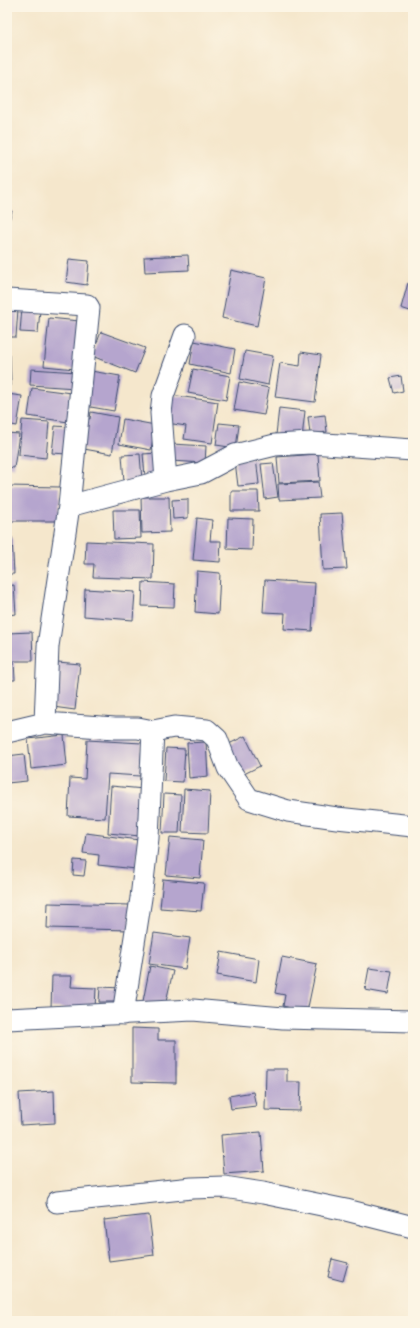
<svg xmlns="http://www.w3.org/2000/svg" width="420" height="1328" font-family="Mynerve,sans-serif">
<rect width="100%" height="100%" fill="#fcf5e5"/>
<filter id="ink" filterUnits="userSpaceOnUse"><feTurbulence type="fractalNoise" baseFrequency=".025" numOctaves="2"/><feDisplacementMap in="SourceGraphic" scale="8" xChannelSelector="R" yChannelSelector="G"/><feConvolveMatrix kernelMatrix="1 2 1 2 8 2 1 2 1" color-interpolation-filters="sRGB"/></filter>
<filter id="wash" filterUnits="userSpaceOnUse"><feTurbulence type="fractalNoise" baseFrequency=".012" numOctaves="4" result="noise"/><feDisplacementMap in="SourceGraphic" scale="16" xChannelSelector="R" yChannelSelector="G"/><feGaussianBlur stdDeviation="0.9" result="paint"/><feColorMatrix in="noise" values="0 0 0 0 0 0 0 0 0 0 0 0 0 0 0 0 0 1.4 0 .05"/><feComposite in="paint" operator="in"/></filter>
<g filter="url(#wash)">
<rect width="100%" height="100%" fill="#f5e7cc"/>
<g id="blocks">
<path fill="#b5a5ce" d="M 7,209 L 12,211 L 7,227 Z
M 188,255 L 189,270 L 145,272 L 144,257 Z
M 69,259 L 89,261 L 87,285 L 66,282 Z
M 231,270 L 266,278 L 257,326 L 222,318 Z
M 408,283 L 413,285 L 413,312 L 401,308 Z
M 22,308 L 40,310 L 38,333 L 20,332 Z
M 7,309 L 18,309 L 16,337 L 7,337 Z
M 49,318 L 79,321 L 75,369 L 44,366 Z
M 101,332 L 145,348 L 135,373 L 92,356 Z
M 194,341 L 235,349 L 231,373 L 190,364 Z
M 245,351 L 273,356 L 268,385 L 240,379 Z
M 301,352 L 321,355 L 315,402 L 275,397 L 280,363 L 300,366 Z
M 7,355 L 10,355 L 11,385 L 7,385 Z
M 31,369 L 77,372 L 76,388 L 30,385 Z
M 193,369 L 230,376 L 226,400 L 188,393 Z
M 91,371 L 120,376 L 114,411 L 85,406 Z
M 401,376 L 403,391 L 394,393 L 390,378 Z
M 239,382 L 269,388 L 264,415 L 234,410 Z
M 32,388 L 71,393 L 68,422 L 28,416 Z
M 7,394 L 22,396 L 17,426 L 7,424 Z
M 171,395 L 218,402 L 212,443 L 184,439 L 186,426 L 167,423 Z
M 279,408 L 305,411 L 302,438 L 276,435 Z
M 91,412 L 118,417 L 112,454 L 84,449 L 82,417 L 90,419 Z
M 325,415 L 327,432 L 310,434 L 308,417 Z
M 123,419 L 155,425 L 151,450 L 119,444 Z
M 22,420 L 49,422 L 46,458 L 19,455 Z
M 219,423 L 239,425 L 236,448 L 216,445 Z
M 55,426 L 69,427 L 67,454 L 52,453 Z
M 7,433 L 19,434 L 14,468 L 7,467 Z
M 172,444 L 206,446 L 205,463 L 171,461 Z
M 157,453 L 160,475 L 145,476 L 143,454 Z
M 140,454 L 142,481 L 124,482 L 122,455 Z
M 318,454 L 320,481 L 279,483 L 277,457 Z
M 256,458 L 259,484 L 238,486 L 235,461 Z
M 273,463 L 278,497 L 265,499 L 261,464 Z
M 318,482 L 320,498 L 279,500 L 278,484 Z
M 7,486 L 60,487 L 59,521 L 7,521 Z
M 231,491 L 258,491 L 259,511 L 231,511 Z
M 141,497 L 169,497 L 170,532 L 142,533 Z
M 188,499 L 188,518 L 173,519 L 172,500 Z
M 411,507 L 413,507 L 413,526 L 412,526 Z
M 113,510 L 140,510 L 141,538 L 114,539 Z
M 342,513 L 347,569 L 323,570 L 320,514 Z
M 197,518 L 212,520 L 210,541 L 221,541 L 220,562 L 193,560 Z
M 228,518 L 253,519 L 252,550 L 227,549 Z
M 7,537 L 12,537 L 14,574 L 7,574 Z
M 86,541 L 154,544 L 153,579 L 93,577 L 94,564 L 85,564 Z
M 197,571 L 220,573 L 218,614 L 195,612 Z
M 265,580 L 315,583 L 312,631 L 284,629 L 285,613 L 263,612 Z
M 143,582 L 175,584 L 174,607 L 142,606 Z
M 14,585 L 16,614 L 7,615 L 7,586 Z
M 85,589 L 135,592 L 133,620 L 84,616 Z
M 32,632 L 33,661 L 14,661 L 15,680 L 7,680 L 7,633 Z
M 58,662 L 80,664 L 75,710 L 53,707 Z
M 64,735 L 67,765 L 31,769 L 28,739 Z
M 245,736 L 260,766 L 242,775 L 227,745 Z
M 87,740 L 142,743 L 140,776 L 108,774 L 105,818 L 68,816 L 70,778 L 85,779 Z
M 206,742 L 208,776 L 189,778 L 187,743 Z
M 166,748 L 185,749 L 183,782 L 164,781 Z
M 24,754 L 27,781 L 7,783 L 7,756 Z
M 111,786 L 144,789 L 140,836 L 108,833 Z
M 184,789 L 210,791 L 208,833 L 182,832 Z
M 164,794 L 181,795 L 179,833 L 162,833 Z
M 86,833 L 139,840 L 136,869 L 98,865 L 99,855 L 83,853 Z
M 170,837 L 203,840 L 200,878 L 166,875 Z
M 74,860 L 86,861 L 84,876 L 73,875 Z
M 163,879 L 204,883 L 201,911 L 160,908 Z
M 48,903 L 130,905 L 129,930 L 47,928 Z
M 154,933 L 190,938 L 185,969 L 149,964 Z
M 221,952 L 259,959 L 256,982 L 217,975 Z
M 282,957 L 317,964 L 307,1012 L 283,1006 L 285,995 L 275,993 Z
M 150,966 L 173,971 L 165,1006 L 143,1001 Z
M 369,968 L 392,971 L 388,994 L 365,990 Z
M 52,976 L 72,976 L 71,987 L 96,988 L 95,1009 L 51,1008 Z
M 100,987 L 122,988 L 122,1002 L 99,1002 Z
M 132,1028 L 158,1029 L 158,1040 L 176,1040 L 176,1083 L 132,1082 Z
M 266,1069 L 287,1069 L 287,1082 L 301,1082 L 300,1111 L 265,1110 Z
M 54,1091 L 55,1123 L 21,1125 L 19,1093 Z
M 253,1092 L 256,1106 L 231,1109 L 229,1096 Z
M 261,1132 L 264,1171 L 224,1174 L 221,1135 Z
M 149,1215 L 154,1255 L 109,1261 L 104,1220 Z
M 332,1259 L 348,1263 L 343,1281 L 328,1277 Z"/>
</g>
</g>
<g filter="url(#ink)">
<use href="#blocks" fill-opacity="0" stroke="#3c4b6e" stroke-width="1"/>
<g fill="none" stroke-linecap="round" stroke-linejoin="round">
<defs>
<path id="minor" d="M 7,300 L 87,305 L 89,308 L 69,506 L 48,646 L 45,723
M 166,480 L 161,413 L 163,396 L 185,335
M 69,506 L 166,480 L 201,473 L 235,455 L 275,445 L 311,443 L 413,450
M 153,731 L 174,727 L 207,730 L 217,739 L 228,768 L 249,799 L 288,811 L 337,818 L 413,826
M 7,732 L 45,723 L 115,728 L 138,728 L 153,731 L 148,838 L 141,898 L 123,1014
M 7,1019 L 193,1010 L 283,1018 L 413,1021
M 57,1202 L 192,1188 L 224,1187 L 263,1193 L 346,1210 L 413,1227"/>
</defs>
<use href="#minor" stroke="#3c4b6e" stroke-width="23"/>
<use href="#minor" stroke="#fff" stroke-width="21"/>
</g>
</g>
<rect width="420" height="1328" fill="none" stroke="#fcf5e5" stroke-width="24"/>
</svg>
